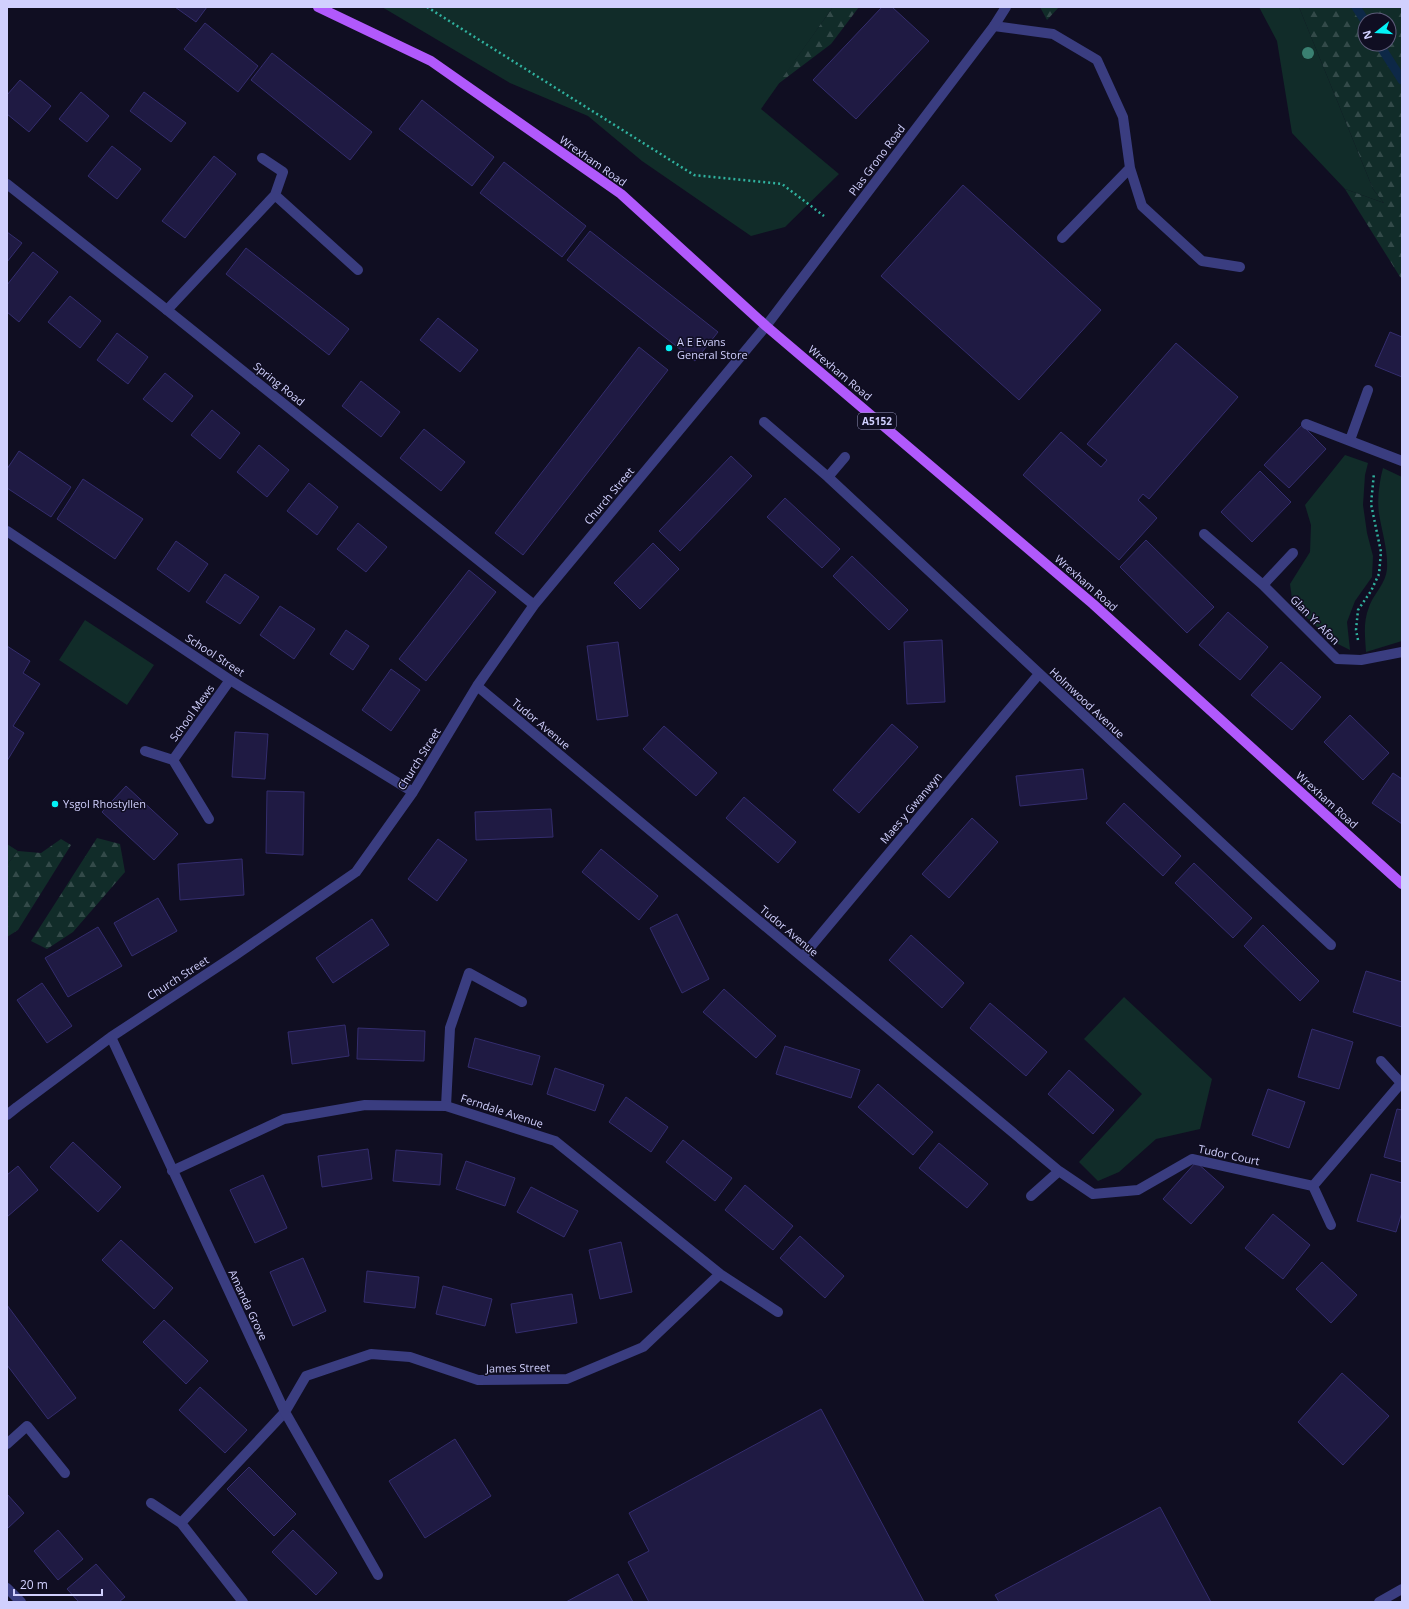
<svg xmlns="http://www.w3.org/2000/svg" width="1409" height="1609" font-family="'Open Sans',sans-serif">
<defs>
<pattern id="forest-firs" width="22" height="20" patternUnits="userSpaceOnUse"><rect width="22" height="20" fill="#112c29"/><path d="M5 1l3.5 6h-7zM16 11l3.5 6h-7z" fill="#334a49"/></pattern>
</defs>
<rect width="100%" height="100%" fill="#100e22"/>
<path fill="#112c29" d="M 382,7 L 833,7 L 761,109 L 839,174 L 785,227 L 751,236 L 642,161 L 588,116 L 510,83 Z
M 1259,7 L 1299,7 L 1373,189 L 1384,203 L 1345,189 L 1292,133 L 1277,41 Z
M 1345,455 L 1368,463 L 1365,475 L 1363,505 L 1367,533 L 1373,556 L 1372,577 L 1355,601 L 1347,622 L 1350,650 L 1334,642 L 1317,627 L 1297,609 L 1292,599 L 1290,584 L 1310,552 L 1311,525 L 1305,505 Z
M 1383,468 L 1402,477 L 1402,641 L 1366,652 C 1365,636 1363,622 1369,607 C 1374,593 1386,584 1387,568 C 1388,550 1382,532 1379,514 C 1377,499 1379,483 1383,468 Z
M 85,620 L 154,665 L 127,705 L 59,660 Z
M 7,844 L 18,851 L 7,865 Z
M 1124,997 L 1212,1079 L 1200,1129 L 1156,1139 L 1119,1172 L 1098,1181 L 1079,1162 L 1142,1094 L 1084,1039 Z"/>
<path fill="url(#forest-firs)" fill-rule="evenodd" d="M 833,7 L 859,7 L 831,44 L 778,84 Z
M 1040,7 L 1059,7 L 1047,20 Z
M 1299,7 L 1402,7 L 1402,280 L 1345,189 L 1384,203 L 1373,189 ZM 1365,20 L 1389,20 L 1389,44 L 1365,44 Z
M 97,838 L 120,844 L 125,872 L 73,932 L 47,949 L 31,941 Z
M 61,839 L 71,845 L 18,930 L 7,937 L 7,865 L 18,851 L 41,853 Z"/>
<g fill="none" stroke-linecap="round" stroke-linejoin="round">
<path stroke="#0d2847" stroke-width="9" d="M 1356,7 L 1365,21
M 1379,44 L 1402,80"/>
</g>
<path fill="#1f1a43" stroke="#342d6e" d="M 175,7 L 207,7 L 196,22 Z
M 882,7 L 892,7 L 929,41 L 856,119 L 813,80 Z
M 205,23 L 258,66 L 238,92 L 184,49 Z
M 272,53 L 372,132 L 350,160 L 251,80 Z
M 20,80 L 51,106 L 29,132 L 7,114 L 7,95 Z
M 81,92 L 109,116 L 87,142 L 59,119 Z
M 144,92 L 186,123 L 171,142 L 130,111 Z
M 422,100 L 494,157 L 472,186 L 399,129 Z
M 112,146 L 141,169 L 117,199 L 88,176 Z
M 214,156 L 236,174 L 185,238 L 162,221 Z
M 504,162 L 586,226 L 562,257 L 480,193 Z
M 963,185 L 1101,310 L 1019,400 L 881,276 Z
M 590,231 L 718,332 L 695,361 L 567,260 Z
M 7,232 L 22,243 L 7,262 Z
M 246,248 L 349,329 L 329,355 L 226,274 Z
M 33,252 L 58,272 L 19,322 L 7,312 L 7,285 Z
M 70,296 L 101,321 L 80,348 L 48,322 Z
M 438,318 L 478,350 L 460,372 L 420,340 Z
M 1390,332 L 1402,337 L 1402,377 L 1375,366 Z
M 117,333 L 148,357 L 128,384 L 97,360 Z
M 1176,343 L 1238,397 L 1149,499 L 1143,494 L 1138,500 L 1157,518 L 1119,560 L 1023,475 L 1061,432 L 1101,467 L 1107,460 L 1087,444 Z
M 639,347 L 668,370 L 523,555 L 495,533 Z
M 165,373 L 193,396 L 172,422 L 143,399 Z
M 361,381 L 400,412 L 381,437 L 342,406 Z
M 212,410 L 240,433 L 220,459 L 191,435 Z
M 1302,425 L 1326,449 L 1289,488 L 1264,465 Z
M 424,429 L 465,462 L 441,491 L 400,458 Z
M 259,445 L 289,470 L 267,497 L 237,472 Z
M 19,451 L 71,487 L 51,517 L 7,488 L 7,469 Z
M 731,456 L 752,476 L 680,551 L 659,531 Z
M 1260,471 L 1291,502 L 1252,542 L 1221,512 Z
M 83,479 L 143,519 L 115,559 L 57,519 Z
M 309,483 L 338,507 L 317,535 L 287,511 Z
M 785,498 L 840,549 L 822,568 L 767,517 Z
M 358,523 L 387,547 L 366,572 L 337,549 Z
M 1146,540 L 1214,607 L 1187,633 L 1120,567 Z
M 176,541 L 208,564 L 189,592 L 157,569 Z
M 653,543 L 679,569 L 640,609 L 614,583 Z
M 852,556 L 908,610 L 889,630 L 833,576 Z
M 469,570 L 496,592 L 426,681 L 399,659 Z
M 225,574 L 259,597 L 240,624 L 206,602 Z
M 280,606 L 315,629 L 294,659 L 260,635 Z
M 1228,612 L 1268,647 L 1240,680 L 1199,645 Z
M 346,630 L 369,646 L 353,670 L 330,654 Z
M 942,640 L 945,702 L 907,704 L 904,642 Z
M 618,642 L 628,716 L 597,720 L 587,646 Z
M 7,646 L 30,661 L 23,673 L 40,684 L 13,726 L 24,733 L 7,761 Z
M 1281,662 L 1321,697 L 1292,730 L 1251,695 Z
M 391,669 L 420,690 L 391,731 L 362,710 Z
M 1350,715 L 1389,753 L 1363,780 L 1324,742 Z
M 892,724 L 918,747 L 859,813 L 833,790 Z
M 664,726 L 717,773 L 696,796 L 643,749 Z
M 235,732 L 268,734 L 265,779 L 232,777 Z
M 1083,769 L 1087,799 L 1020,806 L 1016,776 Z
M 1393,773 L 1402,779 L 1402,824 L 1372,803 Z
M 126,786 L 178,834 L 154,860 L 102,812 Z
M 267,791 L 304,792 L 303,855 L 266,853 Z
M 744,797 L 796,842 L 778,863 L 726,818 Z
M 1124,803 L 1181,856 L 1163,876 L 1106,823 Z
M 551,809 L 553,837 L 476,840 L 475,812 Z
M 972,818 L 998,842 L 949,898 L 922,874 Z
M 438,839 L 467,860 L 437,901 L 408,879 Z
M 601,849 L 658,896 L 639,920 L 582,872 Z
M 242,859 L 244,895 L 180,900 L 178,864 Z
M 1194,863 L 1252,918 L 1233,938 L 1175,883 Z
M 158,898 L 177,931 L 132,956 L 114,923 Z
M 677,914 L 709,979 L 682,993 L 650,928 Z
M 372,919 L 389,945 L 333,983 L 316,958 Z
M 1263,925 L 1319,981 L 1300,1001 L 1244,946 Z
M 98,927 L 122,966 L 68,997 L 45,958 Z
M 911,935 L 964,983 L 942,1008 L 889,960 Z
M 1366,971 L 1402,982 L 1402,1027 L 1353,1012 Z
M 42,983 L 72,1026 L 47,1043 L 17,1000 Z
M 724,989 L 776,1036 L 756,1058 L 703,1012 Z
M 990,1003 L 1047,1052 L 1026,1076 L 970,1028 Z
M 345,1025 L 349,1056 L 292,1064 L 288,1032 Z
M 358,1028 L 425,1031 L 424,1061 L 357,1059 Z
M 1312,1029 L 1353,1042 L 1339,1089 L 1298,1077 Z
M 475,1038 L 540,1056 L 532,1085 L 468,1067 Z
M 785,1046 L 860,1070 L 851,1098 L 776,1074 Z
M 555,1068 L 604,1085 L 595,1111 L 547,1094 Z
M 1069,1070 L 1114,1110 L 1093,1134 L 1048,1094 Z
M 878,1084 L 933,1132 L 913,1155 L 858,1107 Z
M 1268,1089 L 1305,1102 L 1289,1148 L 1252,1135 Z
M 626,1097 L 668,1127 L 651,1152 L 609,1122 Z
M 1397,1109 L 1402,1110 L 1402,1162 L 1384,1157 Z
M 683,1140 L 732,1178 L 715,1201 L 666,1162 Z
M 73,1142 L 121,1187 L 98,1212 L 50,1167 Z
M 939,1143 L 988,1184 L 967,1208 L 919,1168 Z
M 368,1149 L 372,1179 L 322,1187 L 318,1156 Z
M 396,1150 L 442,1154 L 440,1185 L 393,1181 Z
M 466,1161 L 515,1178 L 505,1206 L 456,1189 Z
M 1196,1162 L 1224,1187 L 1191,1224 L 1163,1199 Z
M 18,1166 L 38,1190 L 7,1217 L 7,1175 Z
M 1371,1174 L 1402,1183 L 1402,1212 L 1396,1232 L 1357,1221 Z
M 263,1175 L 287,1228 L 255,1243 L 230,1190 Z
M 745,1185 L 793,1226 L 773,1250 L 725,1210 Z
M 531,1187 L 578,1211 L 564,1237 L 517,1212 Z
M 1273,1214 L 1310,1245 L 1283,1279 L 1245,1248 Z
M 800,1236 L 844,1276 L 825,1298 L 780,1258 Z
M 121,1240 L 173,1288 L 154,1309 L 102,1260 Z
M 621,1242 L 632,1292 L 600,1299 L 589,1250 Z
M 303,1258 L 326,1311 L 293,1326 L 270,1272 Z
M 1322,1262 L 1357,1295 L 1331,1323 L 1296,1289 Z
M 367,1271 L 419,1277 L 415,1308 L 364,1302 Z
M 443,1286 L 492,1299 L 485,1326 L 436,1314 Z
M 572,1294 L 577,1323 L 516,1333 L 511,1304 Z
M 7,1305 L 76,1398 L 48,1419 L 7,1365 Z
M 164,1320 L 208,1361 L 186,1384 L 143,1342 Z
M 1342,1373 L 1389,1416 L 1343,1465 L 1298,1422 Z
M 200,1387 L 247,1430 L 225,1453 L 179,1410 Z
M 821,1409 L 924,1602 L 649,1602 L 628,1562 L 649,1551 L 629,1513 Z
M 455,1439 L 491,1496 L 425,1538 L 389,1481 Z
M 249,1467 L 296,1514 L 274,1536 L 227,1489 Z
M 7,1494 L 24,1513 L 7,1529 Z
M 1160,1507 L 1211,1602 L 999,1602 L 995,1595 Z
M 58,1530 L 83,1559 L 58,1580 L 34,1551 Z
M 293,1530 L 337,1573 L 316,1595 L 272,1552 Z
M 96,1564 L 125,1597 L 119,1602 L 79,1602 L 67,1589 Z
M 618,1574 L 633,1602 L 566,1602 Z"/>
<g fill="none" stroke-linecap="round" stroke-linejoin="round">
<path stroke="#30b29f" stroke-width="2.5" stroke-dasharray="2 3" stroke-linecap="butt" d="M 427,7 L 694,175 L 782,184 L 824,216
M 1358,640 L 1356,630 L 1358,610 L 1371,591 L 1379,574 L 1381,552 L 1371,504 L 1374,473"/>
<path stroke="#3a3d80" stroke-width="10" d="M 994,26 L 1053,34 L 1097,60 L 1123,117 L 1130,168 L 1142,206 L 1202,261 L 1240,267
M 275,195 L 358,270
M 1062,238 L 1130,168
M 167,310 L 275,195 L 283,172 L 262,158
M 446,1106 L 450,1028 L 469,973 L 522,1002
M 7,1444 L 27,1426 L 65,1473
M 151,1503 L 181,1523 L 243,1602
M 181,1523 L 285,1412"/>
<path stroke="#3a3d80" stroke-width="10" d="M 7,184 L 167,310 L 534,605
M 764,422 L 828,477 L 1331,945
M 1306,424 L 1402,461
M 1350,440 L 1368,390
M 828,477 L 845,457
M 7,531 L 230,680 L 413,792
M 1204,534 L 1263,585 L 1337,659 L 1361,660 L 1402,652
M 1263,585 L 1293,553
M 477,686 L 1059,1171 L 1031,1196
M 145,751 L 173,760
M 209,819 L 173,760 L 230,680
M 802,957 L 1039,674
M 111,1037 L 285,1412 L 378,1575
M 1381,1061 L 1401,1083
M 7,1115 L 17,1107 L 111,1037 L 234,956 L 356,872 L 413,792 L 477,686 L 534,605 L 766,326 L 994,26 L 1006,7
M 172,1171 L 284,1119 L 365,1105 L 446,1106 L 555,1141 L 720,1274 L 778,1312
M 1059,1171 L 1093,1194 L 1138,1190 L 1192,1159 L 1313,1186 L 1402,1082
M 1313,1186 L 1331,1225
M 285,1412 L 306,1376 L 371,1354 L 410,1357 L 478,1380 L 567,1379 L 643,1347 L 720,1274
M 7,1588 L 21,1602
M 1379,1602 L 1402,1589"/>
<path stroke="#b159fc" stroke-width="10" d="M 318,7 L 431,61 L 621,194 L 766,326 L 1093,604 L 1402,884"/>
</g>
<circle fill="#3a8071" cx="1308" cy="53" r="6"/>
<g fill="#04f2f6" stroke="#100e22" stroke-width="1.5">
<circle cx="669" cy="348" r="4"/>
<circle cx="55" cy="804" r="4"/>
</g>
<g text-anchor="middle" stroke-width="3" stroke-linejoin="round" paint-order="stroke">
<rect fill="#100e22" stroke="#9796bc" stroke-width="1" x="858" y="413" width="38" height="16" rx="3"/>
<g font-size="10" font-weight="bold" fill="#d1d0fe">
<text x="877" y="425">A5152</text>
</g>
<g font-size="11" fill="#d1d0fe" stroke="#100e22">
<text transform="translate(877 160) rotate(-53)" y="4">Plas Grono Road</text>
<text transform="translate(593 161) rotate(35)" y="4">Wrexham Road</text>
<text transform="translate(840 373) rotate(40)" y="4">Wrexham Road</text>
<text transform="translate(279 384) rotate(39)" y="4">Spring Road</text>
<text transform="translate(609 496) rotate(-50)" y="4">Church Street</text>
<text transform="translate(1086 583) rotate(41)" y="4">Wrexham Road</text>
<text transform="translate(1315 620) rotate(45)" y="4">Glan Yr Afon</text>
<text transform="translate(215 655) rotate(33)" y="4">School Street</text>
<text transform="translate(1087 703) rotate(43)" y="4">Holmwood Avenue</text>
<text transform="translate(192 713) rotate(-54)" y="4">School Mews</text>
<text transform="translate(541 724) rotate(40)" y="4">Tudor Avenue</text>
<text transform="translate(419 759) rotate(-58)" y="4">Church Street</text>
<text transform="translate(1327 800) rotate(42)" y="4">Wrexham Road</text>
<text transform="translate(911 808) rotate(-50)" y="4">Maes y Gwanwyn</text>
<text transform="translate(789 931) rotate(40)" y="4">Tudor Avenue</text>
<text transform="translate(178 978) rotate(-33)" y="4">Church Street</text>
<text transform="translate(502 1111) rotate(18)" y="4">Ferndale Avenue</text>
<text transform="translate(1229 1155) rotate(12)" y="4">Tudor Court</text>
<text transform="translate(248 1305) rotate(65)" y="4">Amanda Grove</text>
<text transform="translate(518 1368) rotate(-1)" y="4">James Street</text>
</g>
<g font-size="11" fill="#d1d0fe" stroke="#100e22" text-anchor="start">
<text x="677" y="346">A E Evans<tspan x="677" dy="13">General Store</tspan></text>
<text x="63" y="808">Ysgol Rhostyllen</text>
</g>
</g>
<rect width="1409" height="1609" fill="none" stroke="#d1d0fe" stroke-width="16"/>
<g transform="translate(1377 32) rotate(253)"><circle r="19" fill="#100e22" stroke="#5d5c7a"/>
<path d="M0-3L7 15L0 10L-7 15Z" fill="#04f2f6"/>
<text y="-6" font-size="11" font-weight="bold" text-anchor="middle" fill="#d1d0fe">N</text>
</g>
<path d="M14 1589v6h88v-6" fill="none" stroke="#d1d0fe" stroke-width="2"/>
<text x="20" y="1589" font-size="12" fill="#d1d0fe" stroke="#100e22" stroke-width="3" paint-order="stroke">20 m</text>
</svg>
